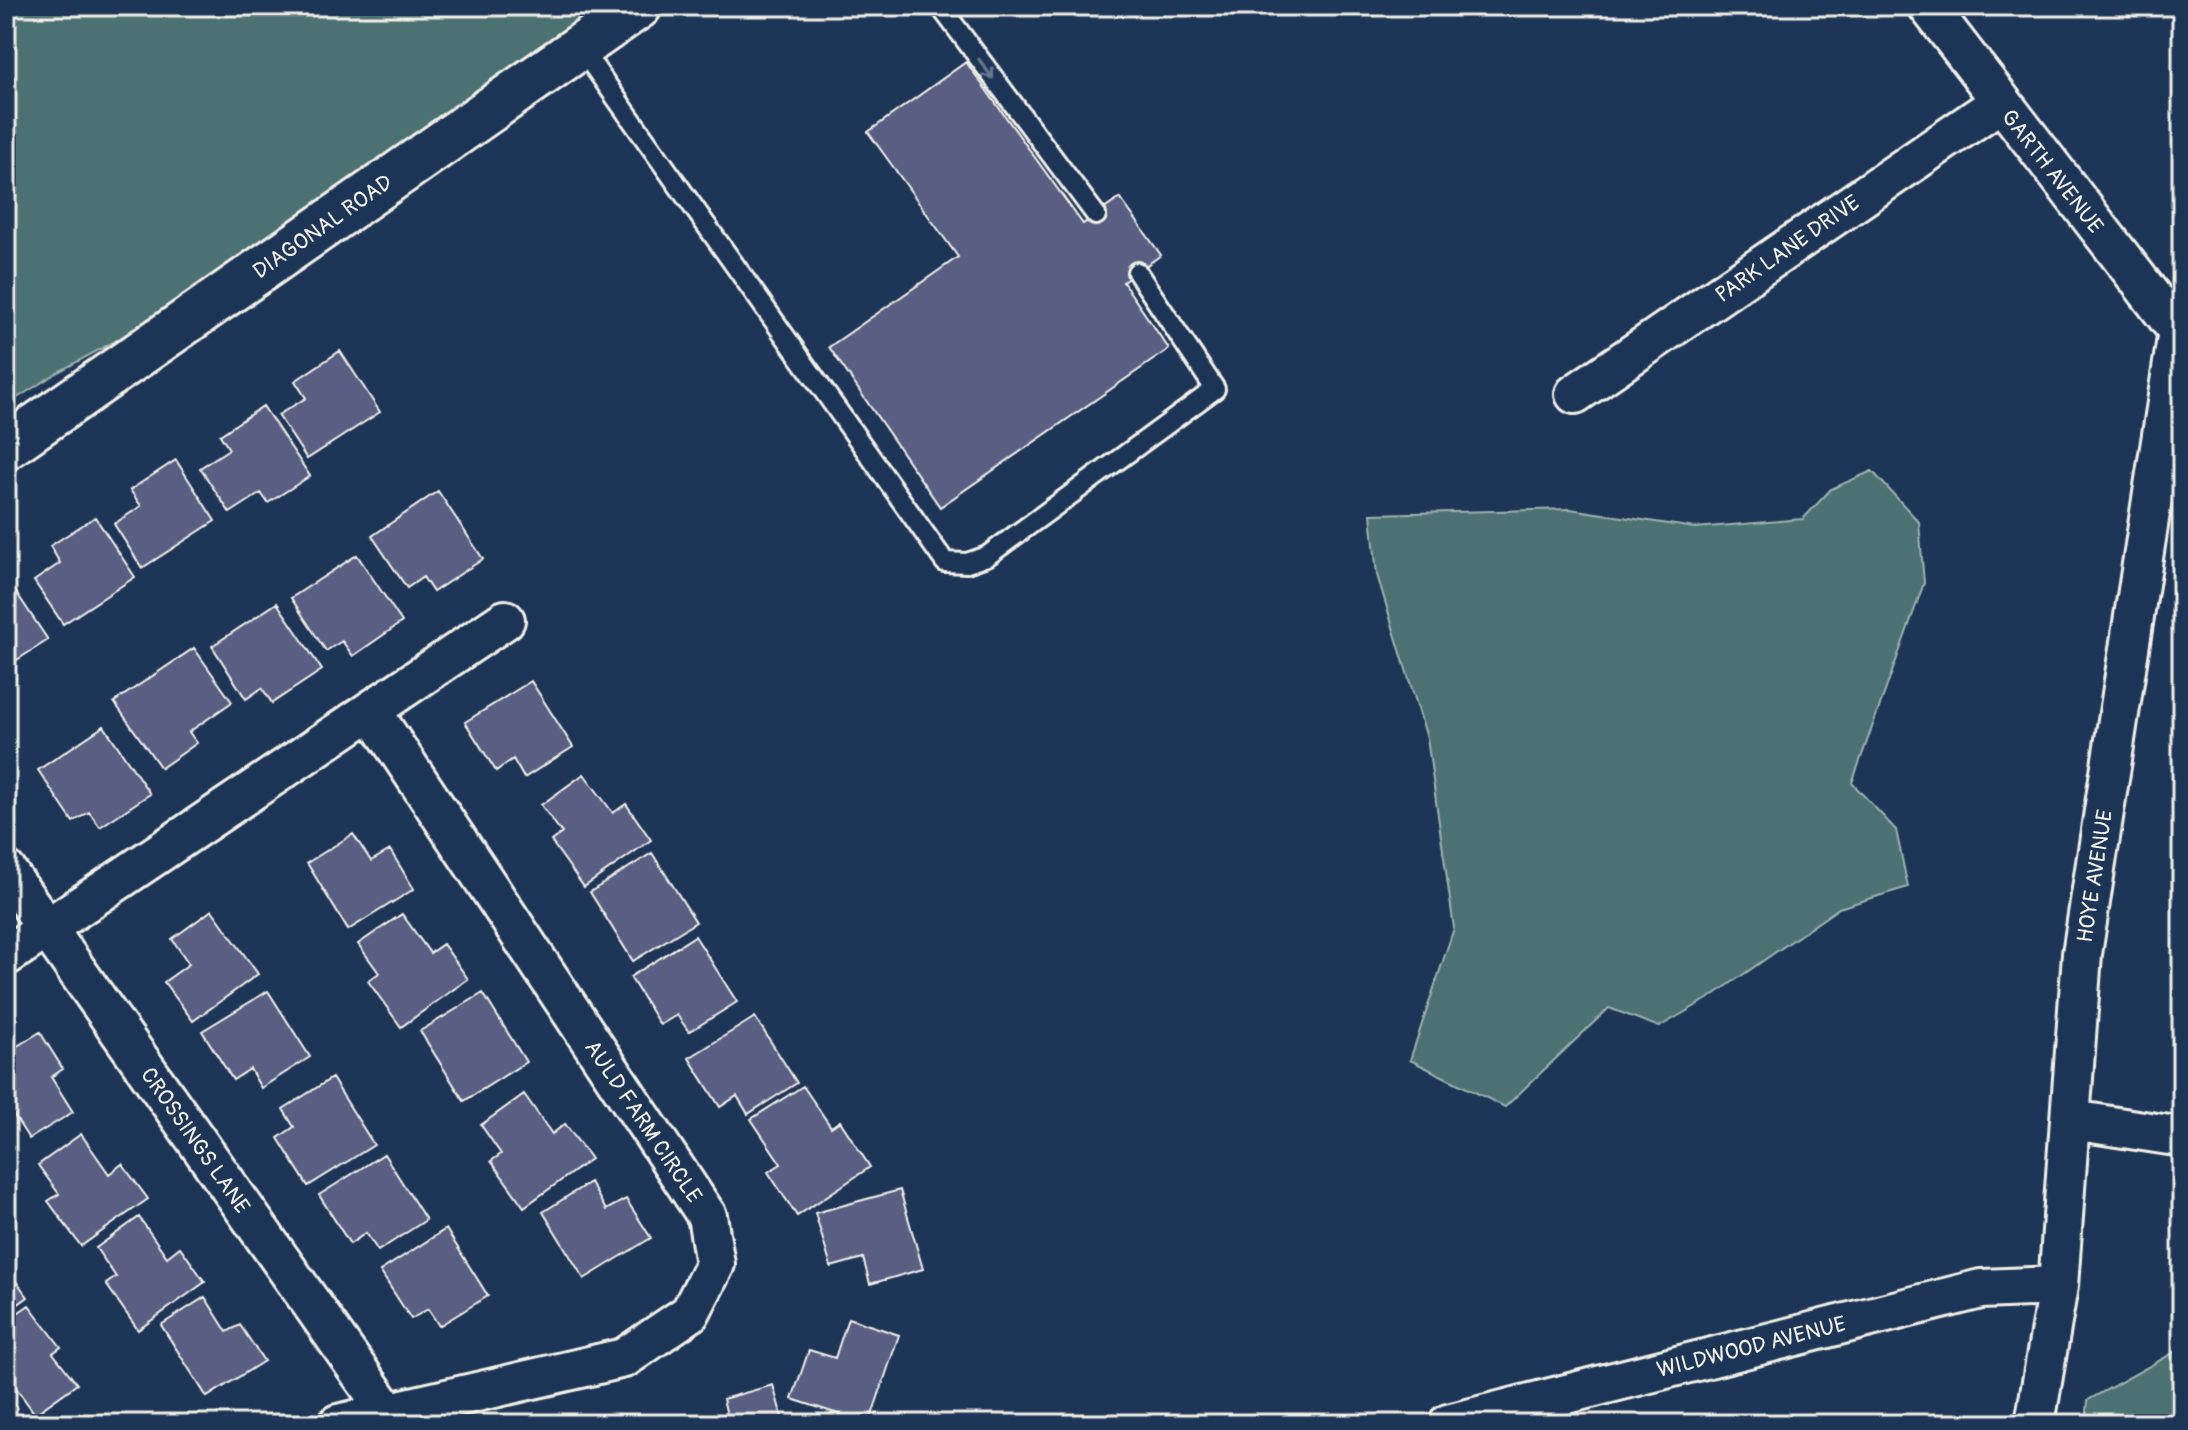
<svg xmlns="http://www.w3.org/2000/svg" width="2188" height="1430" font-family="Pangolin,sans-serif">
<rect width="100%" height="100%" fill="#1d3557"/>
<filter id="ink" filterUnits="userSpaceOnUse"><feTurbulence type="fractalNoise" baseFrequency=".0125" numOctaves="2"/><feDisplacementMap in="SourceGraphic" scale="16" xChannelSelector="R" yChannelSelector="G"/><feConvolveMatrix kernelMatrix="1 2 1 2 8 2 1 2 1" color-interpolation-filters="sRGB"/></filter>
<g filter="url(#ink)">
<path fill="#4b7173" stroke="#a0b1ae" stroke-width="2" d="M 6,6 L 639,6 L 314,232 L 60,371 L 6,405 Z
M 1872,471 L 1919,522 L 1924,583 L 1852,783 L 1896,830 L 1908,887 L 1839,908 L 1711,997 L 1659,1027 L 1609,1008 L 1505,1107 L 1410,1060 L 1454,928 L 1427,738 L 1377,575 L 1371,514 L 1570,509 L 1695,528 L 1803,519 L 1831,489 Z
M 2182,1348 L 2182,1424 L 2086,1424 L 2088,1400 Z"/>
<path fill="#595e83" stroke="#f4f1e8" stroke-width="2" d="M 966,62 L 1083,224 L 1120,198 L 1161,255 L 1123,282 L 1169,349 L 940,507 L 829,347 L 958,257 L 868,132 Z
M 340,351 L 380,412 L 307,459 L 278,415 L 306,398 L 295,381 Z
M 263,406 L 310,476 L 268,503 L 261,493 L 230,513 L 200,468 L 229,449 L 220,435 Z
M 176,460 L 215,521 L 142,568 L 114,524 L 141,506 L 130,490 Z
M 438,491 L 483,559 L 433,592 L 423,577 L 407,588 L 372,536 Z
M 95,517 L 135,577 L 63,624 L 34,581 L 60,563 L 50,546 Z
M 357,555 L 402,622 L 353,656 L 342,641 L 326,651 L 291,598 Z
M 6,577 L 48,640 L 6,667 Z
M 277,603 L 322,670 L 272,703 L 262,688 L 246,699 L 212,646 Z
M 194,648 L 232,702 L 189,732 L 197,743 L 161,768 L 114,702 Z
M 531,681 L 573,747 L 524,778 L 513,759 L 496,771 L 465,722 Z
M 104,726 L 150,794 L 100,827 L 89,812 L 73,822 L 38,770 Z
M 584,774 L 613,813 L 626,804 L 651,840 L 584,887 L 551,841 L 562,833 L 541,805 Z
M 353,834 L 371,861 L 390,850 L 414,889 L 348,930 L 307,863 Z
M 652,853 L 696,922 L 633,961 L 590,892 Z
M 212,910 L 258,974 L 193,1021 L 164,982 L 189,964 L 172,939 Z
M 402,914 L 430,953 L 443,944 L 468,979 L 401,1027 L 368,981 L 379,973 L 358,944 Z
M 695,936 L 737,1002 L 689,1032 L 677,1015 L 660,1025 L 630,977 Z
M 268,991 L 310,1057 L 261,1088 L 250,1069 L 233,1080 L 202,1031 Z
M 483,993 L 526,1062 L 464,1101 L 420,1031 Z
M 755,1017 L 797,1083 L 748,1114 L 737,1096 L 720,1107 L 689,1058 Z
M 40,1032 L 63,1069 L 51,1077 L 73,1112 L 29,1139 L 6,1103 L 6,1053 Z
M 332,1078 L 374,1145 L 308,1186 L 278,1138 L 294,1127 L 283,1109 Z
M 803,1086 L 831,1127 L 840,1121 L 870,1167 L 797,1216 L 768,1172 L 781,1164 L 751,1119 Z
M 524,1094 L 552,1134 L 565,1124 L 591,1159 L 524,1207 L 491,1161 L 501,1154 L 481,1125 Z
M 81,1134 L 109,1174 L 122,1164 L 148,1199 L 81,1246 L 48,1201 L 59,1194 L 38,1165 Z
M 384,1154 L 426,1220 L 378,1251 L 366,1233 L 350,1244 L 319,1195 Z
M 590,1182 L 606,1210 L 626,1199 L 651,1238 L 584,1279 L 543,1212 Z
M 900,1190 L 923,1269 L 870,1284 L 863,1258 L 831,1267 L 815,1213 Z
M 139,1217 L 167,1257 L 180,1247 L 205,1282 L 138,1330 L 106,1284 L 116,1277 L 96,1248 Z
M 446,1229 L 488,1296 L 439,1326 L 428,1309 L 411,1319 L 380,1271 Z
M 6,1268 L 28,1297 L 6,1313 Z
M 205,1297 L 227,1332 L 240,1325 L 264,1361 L 207,1397 L 161,1325 Z
M 29,1305 L 61,1347 L 53,1353 L 77,1384 L 35,1414 L 16,1388 L 6,1395 L 6,1321 Z
M 848,1318 L 899,1335 L 869,1424 L 792,1399 L 809,1350 L 835,1358 Z
M 773,1385 L 784,1424 L 708,1424 L 728,1419 L 723,1399 Z"/>
<g fill="none" stroke-linecap="round" stroke-linejoin="round">
<defs>
<path id="service" d="M 940,6 L 1096,215
M 580,47 L 945,562 L 967,563 L 987,556 L 1215,389 L 1137,272"/>
<path id="minor" d="M 1928,6 L 2178,331 L 2182,331
M 1575,394 L 1999,103
M 6,870 L 387,1411
M 6,956 L 505,620
M 2072,1120 L 2182,1137
M 338,1424 L 624,1358 L 690,1313 L 715,1264 L 707,1216 L 371,710
M 1448,1424 L 1981,1289 L 2058,1286
M 2035,1424 L 2058,1286 L 2082,954 L 2178,331"/>
<path id="tertiary" d="M 6,447 L 639,6"/>
</defs>
<use href="#service" stroke="#f4f1e8" stroke-width="24"/>
<use href="#minor" stroke="#f4f1e8" stroke-width="44"/>
<use href="#tertiary" stroke="#f4f1e8" stroke-width="50"/>
<use href="#service" stroke="#1d3557" stroke-width="18"/>
<use href="#minor" stroke="#1d3557" stroke-width="38"/>
<use href="#tertiary" stroke="#1d3557" stroke-width="44"/>
</g>
<defs><path id="oneway-shaft" d="M-6 0H5M1.5-3L5.5 0L1.5 3" fill="none" stroke-width="1.6" stroke-linecap="round" stroke-linejoin="round" transform="scale(2)"/></defs>
<use stroke="#68778a" href="#oneway-shaft" transform="translate(986 69) rotate(54)"/>
</g>
<g text-anchor="middle" stroke-width="6" stroke-linejoin="round" paint-order="stroke">
<g font-size="22" fill="#f4f1e8" stroke="#1d3557">
<text transform="translate(2053 171) rotate(52)" y="8">GARTH AVENUE</text>
<text transform="translate(322 226) rotate(-35)" y="8">DIAGONAL ROAD</text>
<text transform="translate(1787 248) rotate(-35)" y="8">PARK LANE DRIVE</text>
<text transform="translate(2094 876) rotate(-81)" y="8">HOYE AVENUE</text>
<text transform="translate(644 1121) rotate(56)" y="8">AULD FARM CIRCLE</text>
<text transform="translate(196 1140) rotate(55)" y="8">CROSSINGS LANE</text>
<text transform="translate(1751 1346) rotate(-14)" y="8">WILDWOOD AVENUE</text>
</g>
</g>
<rect width="2188" height="1430" fill="none" stroke="#1d3557" stroke-width="32"/>
<rect x="16" y="16" width="2156" height="1398" fill="none" stroke="#f4f1e8" stroke-width="3" filter="url(#ink)"/>
</svg>
